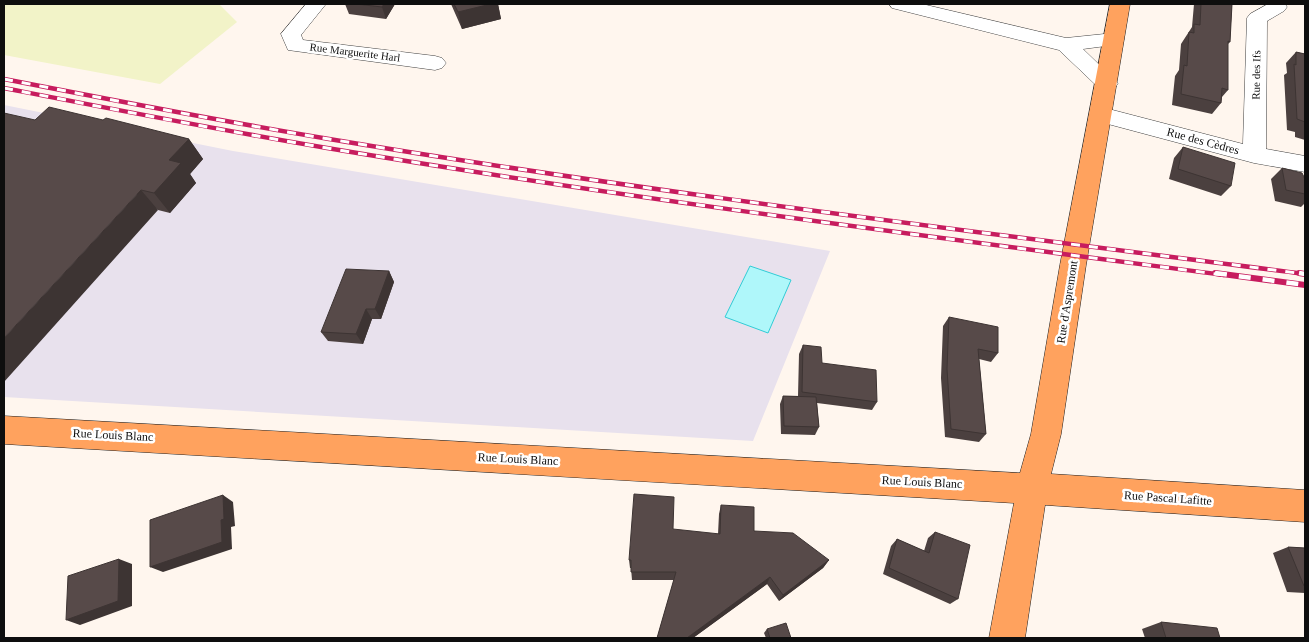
<svg xmlns="http://www.w3.org/2000/svg" width="1309" height="642" font-family="'Times New Roman',serif">
<rect width="100%" height="100%" fill="#fff6ee"/>
<path fill="#e8e1ed" d="M 4,105 L 233,151 L 830,251 L 753,441 L 4,397 Z"/>
<path fill="#f2f3c8" d="M 4,4 L 219,4 L 237,22 L 160,84 L 4,55 Z"/>
<path fill="#aff7fa" stroke="#31ccd6" d="M 750,266 L 791,280 L 768,333 L 725,317 Z"/>
<g fill="none" stroke-linecap="round" stroke-linejoin="round">
<defs>
<path id="minor" d="M 306,4 L 326,4 L 301,35 L 303,40 L 435,56 L 442,58 L 446,63 L 442,68 L 435,70 L 288,50 L 281,34 Z
M 889,4 L 922,4 L 1066,38 L 1114,33 L 1121,34 L 1124,39 L 1121,44 L 1083,49 L 1118,83 L 1115,88 L 1107,90 L 1099,88 L 1059,50 L 892,8 Z
M 1268,4 L 1285,4 L 1287,7 L 1284,11 L 1267,21 L 1266,149 L 1305,156 L 1305,172 L 1254,163 L 1093,120 L 1090,115 L 1093,110 L 1101,107 L 1243,144 L 1247,18 L 1250,14 Z"/>
<path id="major" d="M 1110,4 L 1130,4 L 1086,265 L 1061,434 L 1051,474 L 1305,490 L 1305,522 L 1045,505 L 1025,638 L 989,638 L 1014,503 L 4,444 L 4,416 L 1020,473 L 1031,434 L 1060,265 Z"/>
</defs>
<use href="#minor" stroke="#414141" stroke-width="1"/>
<use href="#major" stroke="#1f1f1f" stroke-width="1"/>
<use href="#minor" fill="#fff" fill-rule="evenodd"/>
<use href="#major" fill="#ffa25e" fill-rule="evenodd"/>
<defs>
<path id="rail-far1" d="M 4,79 C 112,100 220,121 329,139 C 653,193 979,232 1305,274
M 4,88 C 112,109 219,130 327,148 C 625,198 925,236 1224,275"/>
<path id="rail" d="M 1215,273 L 1305,285
M 1299,273 L 1305,274"/>
</defs>
<use href="#rail-far1" stroke="#c71c5e" stroke-width="4.5"/>
<use href="#rail" stroke="#c71c5e" stroke-width="6"/>
<use href="#rail-far1" stroke="#fff" stroke-width="3" stroke-dasharray="9" stroke-linecap="butt"/>
<use href="#rail" stroke="#fff" stroke-width="4.5" stroke-dasharray="12" stroke-linecap="butt"/>
</g>
<path fill="#4b403f" d="M 345,4 L 395,4 L 386,19 L 349,14 Z
M 451,4 L 498,4 L 501,19 L 462,29 Z
M 1194,4 L 1232,4 L 1230,42 L 1228,44 L 1228,90 L 1222,97 L 1221,103 L 1212,114 L 1172,105 L 1175,76 L 1179,70 L 1181,44 L 1192,27 Z
M 1296,52 L 1305,54 L 1305,140 L 1295,137 L 1295,132 L 1287,130 L 1284,75 L 1287,73 L 1286,63 Z
M 35,120 L 103,120 L 189,139 L 203,159 L 190,174 L 196,183 L 170,213 L 158,210 Z
M 1183,147 L 1231,186 L 1221,196 L 1169,179 L 1174,158 Z
M 1282,168 L 1305,179 L 1305,203 L 1301,207 L 1275,201 L 1271,179 Z
M 389,271 L 394,282 L 381,319 L 372,319 L 363,344 L 328,341 L 321,332 Z
M 949,317 L 998,353 L 991,362 L 979,359 L 986,434 L 979,442 L 945,437 L 941,378 L 943,326 Z
M 803,345 L 822,363 L 877,402 L 872,410 L 817,403 L 819,427 L 815,435 L 781,434 L 780,404 L 783,396 L 798,396 L 799,354 Z
M 721,505 L 754,531 L 829,560 L 823,568 L 779,601 L 767,584 L 693,638 L 657,638 L 674,580 L 632,580 L 631,568 L 630,568 L 629,560 L 718,534 L 719,514 Z
M 935,532 L 958,599 L 950,604 L 883,574 L 891,546 L 897,539 L 924,551 L 928,538 Z
M 1288,547 L 1305,548 L 1305,593 L 1287,592 L 1273,553 Z
M 1161,622 L 1220,638 L 1145,638 L 1142,629 Z
M 767,629 L 791,638 L 766,638 L 764,633 Z"/>
<path fill="#3d3433" d="M 384,4 L 395,4 L 386,19 L 382,7 Z
M 491,4 L 498,4 L 501,19 L 462,29 L 458,12 Z
M 189,139 L 203,159 L 190,174 L 196,183 L 170,213 L 154,193 L 169,160 Z
M 141,190 L 158,210 L 4,382 L 4,338 Z
M 389,271 L 394,282 L 381,319 L 375,309 Z
M 366,309 L 372,319 L 363,344 L 356,334 Z
M 223,495 L 233,502 L 235,526 L 231,527 L 232,549 L 163,572 L 150,567 L 221,520 Z
M 119,559 L 132,564 L 132,606 L 80,625 L 66,620 Z
M 829,560 L 823,568 L 779,601 L 783,595 Z
M 770,577 L 767,584 L 693,638 L 687,638 Z"/>
<path fill="#574a49" stroke="#3d3433" d="M 356,4 L 384,4 L 382,7 Z
M 454,4 L 491,4 L 458,12 Z
M 1201,4 L 1232,4 L 1230,42 L 1228,41 L 1228,90 L 1222,88 L 1221,103 L 1181,94 L 1184,65 L 1187,66 L 1189,32 L 1194,33 L 1194,24 L 1200,25 Z
M 1296,52 L 1305,54 L 1305,122 L 1297,119 L 1294,64 L 1296,65 Z
M 49,107 L 103,120 L 106,118 L 189,139 L 169,160 L 181,163 L 154,193 L 141,190 L 4,338 L 4,113 L 35,120 Z
M 1183,147 L 1235,163 L 1231,186 L 1178,169 Z
M 1282,168 L 1302,173 L 1305,179 L 1305,194 L 1286,190 Z
M 346,269 L 389,271 L 375,309 L 366,309 L 356,334 L 321,332 Z
M 949,317 L 998,327 L 998,353 L 978,349 L 986,434 L 951,429 L 947,369 Z
M 803,345 L 821,347 L 822,363 L 876,370 L 877,402 L 802,392 Z
M 783,396 L 816,397 L 819,427 L 784,426 Z
M 634,494 L 674,497 L 673,529 L 720,534 L 721,505 L 754,507 L 754,531 L 793,533 L 829,560 L 783,595 L 770,577 L 687,638 L 657,638 L 676,572 L 631,572 L 631,560 L 629,560 Z
M 223,495 L 224,519 L 221,520 L 222,542 L 150,567 L 150,520 Z
M 935,532 L 970,545 L 958,599 L 889,568 L 897,539 L 929,553 Z
M 1288,547 L 1305,548 L 1305,586 L 1304,586 Z
M 119,559 L 118,601 L 66,620 L 68,576 Z
M 1161,622 L 1217,628 L 1220,638 L 1166,638 Z
M 786,623 L 791,638 L 770,638 L 767,629 Z"/>
<g text-anchor="middle" stroke-width="5" stroke-linejoin="round" paint-order="stroke">
<g font-size="11" fill="#0e0e0e" stroke="#fff">
<text transform="translate(355 52) rotate(7)" y="4">Rue Marguerite Harl</text>
<text transform="translate(1256 75) rotate(-89)" y="4">Rue des Ifs</text>
</g>
<g font-size="12" fill="#0e0e0e" stroke="#fff">
<text transform="translate(1203 141) rotate(15)" y="4">Rue des Cèdres</text>
<text transform="translate(1067 302) rotate(-81)" y="4">Rue d'Aspremont</text>
<text transform="translate(113 435) rotate(3)" y="4">Rue Louis Blanc</text>
<text transform="translate(518 459) rotate(3)" y="4">Rue Louis Blanc</text>
<text transform="translate(922 482) rotate(3)" y="4">Rue Louis Blanc</text>
<text transform="translate(1168 498) rotate(4)" y="4">Rue Pascal Lafitte</text>
</g>
</g>
<rect width="1309" height="642" fill="none" stroke="#0e0e0e" stroke-width="10"/>
</svg>
